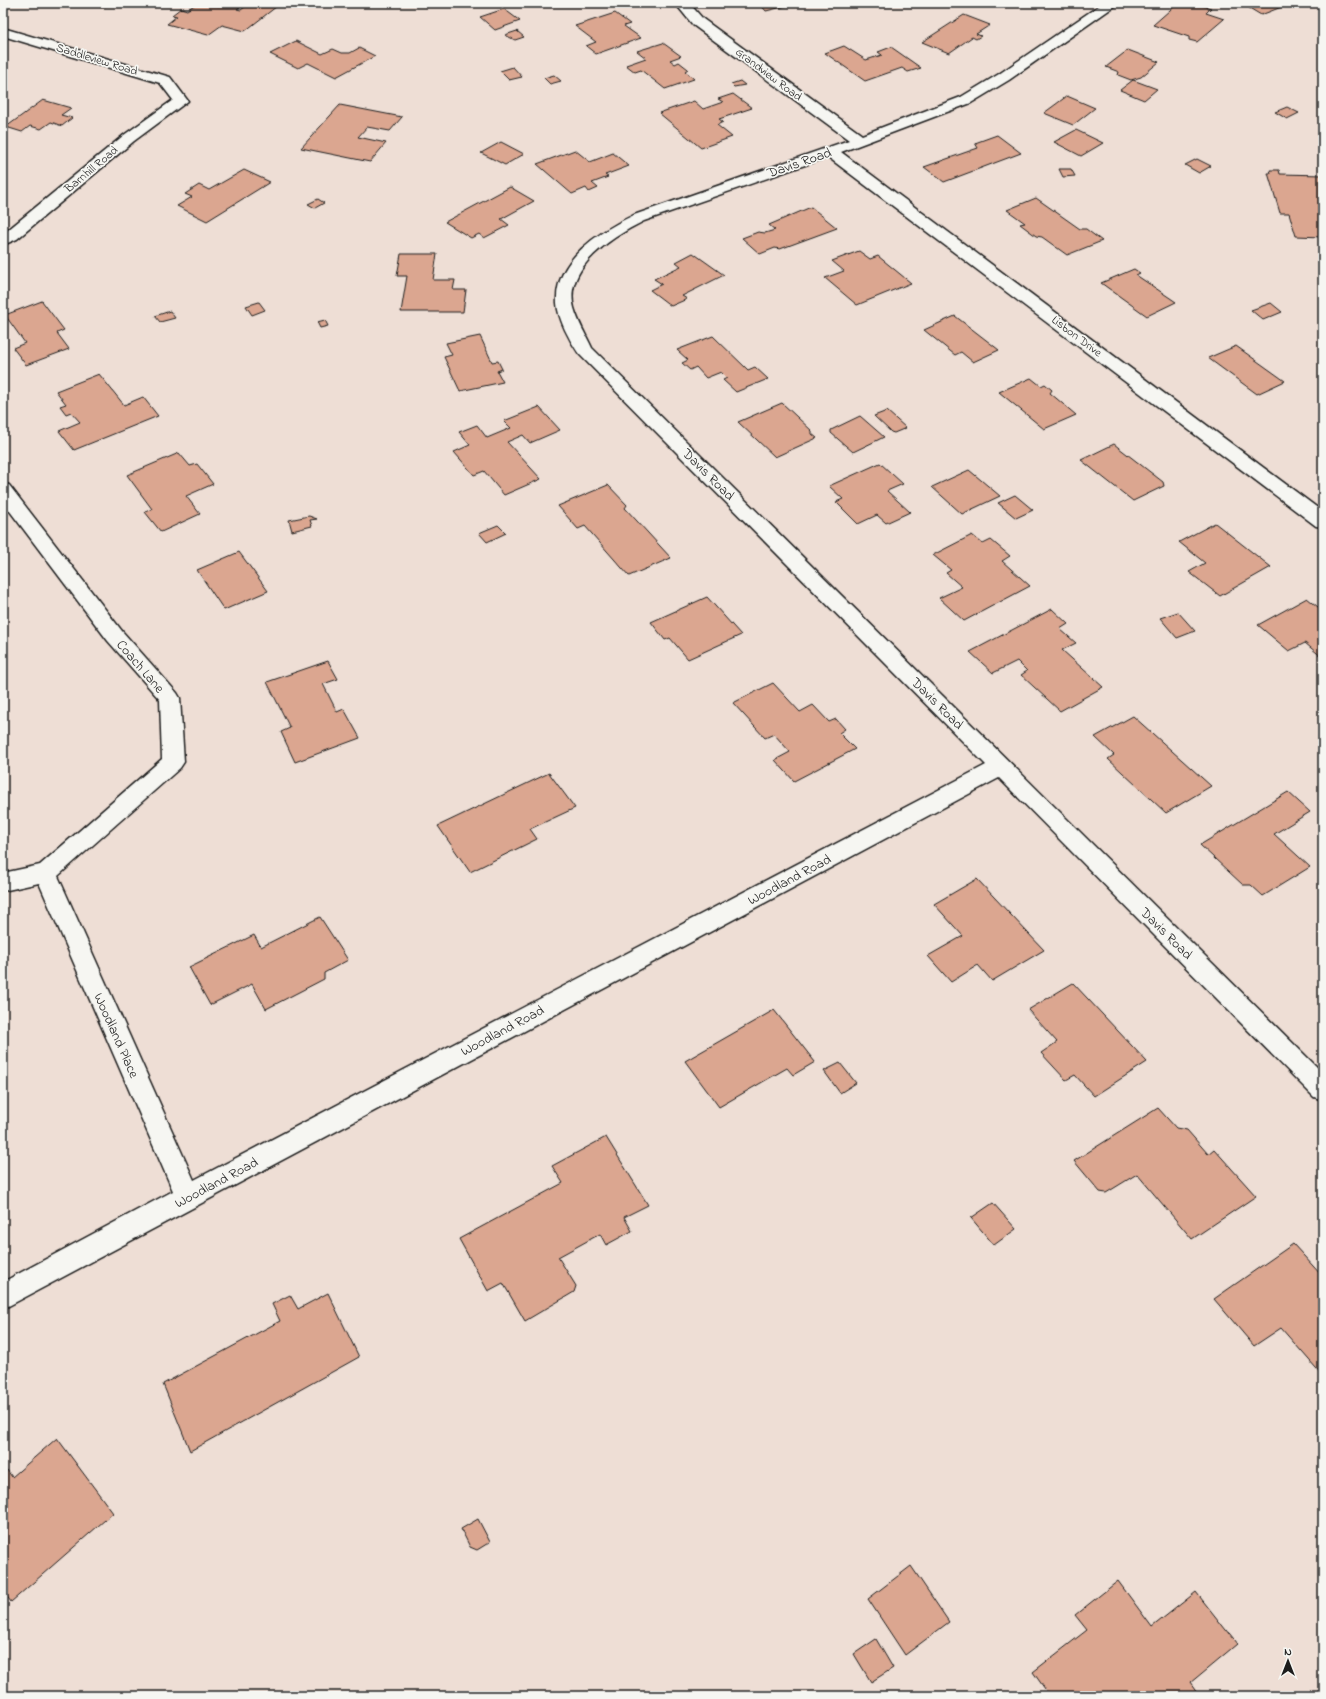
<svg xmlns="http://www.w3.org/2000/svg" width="1326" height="1699" font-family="'Indie Flower',sans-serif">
<rect width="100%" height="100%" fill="#eeded5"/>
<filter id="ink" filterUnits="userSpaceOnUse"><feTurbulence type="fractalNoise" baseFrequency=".025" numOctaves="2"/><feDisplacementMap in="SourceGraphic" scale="8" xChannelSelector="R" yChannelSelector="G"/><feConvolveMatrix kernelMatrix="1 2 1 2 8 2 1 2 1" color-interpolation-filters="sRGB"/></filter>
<g filter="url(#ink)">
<path fill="#dba690" stroke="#1c1c1c" d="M 97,3 L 120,3 L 100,7 Z
M 197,3 L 209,3 L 219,6 L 223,3 L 245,3 L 237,9 L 241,10 L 250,3 L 281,3 L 245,31 L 222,25 L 208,35 L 167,24 L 177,16 L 172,15 L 181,8 L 187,10 Z
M 759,3 L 799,3 L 766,11 Z
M 1178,3 L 1195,3 L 1211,8 L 1206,13 L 1224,19 L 1197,42 L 1189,40 L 1189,37 L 1153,25 Z
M 1241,3 L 1278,3 L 1284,6 L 1261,15 Z
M 504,9 L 520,21 L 495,30 L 480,17 Z
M 615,13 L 630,24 L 624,26 L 641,38 L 596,54 L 586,46 L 596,42 L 575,26 Z
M 964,15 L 990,25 L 976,34 L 981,36 L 976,39 L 972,37 L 949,53 L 922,42 Z
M 517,31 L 524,37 L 515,40 L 505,35 Z
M 296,41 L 322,54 L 333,49 L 342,53 L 350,53 L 359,48 L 375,56 L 336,77 L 308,63 L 298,68 L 270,54 Z
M 663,43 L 681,56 L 670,60 L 675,64 L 679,62 L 688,69 L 685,71 L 694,79 L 665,89 L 641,70 L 635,72 L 626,65 L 646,58 L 637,51 Z
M 844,46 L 866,60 L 882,55 L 878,52 L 891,47 L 921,68 L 908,72 L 902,68 L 865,81 L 825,53 Z
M 1128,50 L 1159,62 L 1141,77 L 1131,80 L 1118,75 L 1119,72 L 1106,67 Z
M 513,67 L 522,77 L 509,80 L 500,71 Z
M 554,75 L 561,81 L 550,84 L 544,78 Z
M 1133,80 L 1157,89 L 1144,100 L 1120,90 Z
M 740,81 L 745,85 L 734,87 L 731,84 Z
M 733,94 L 752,108 L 719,119 L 723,122 L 717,125 L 732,137 L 701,148 L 659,113 L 694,101 L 703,109 L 723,102 L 718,99 Z
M 1067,96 L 1095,108 L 1073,125 L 1044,113 Z
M 43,100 L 71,108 L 61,115 L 72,118 L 62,126 L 51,122 L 41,129 L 30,126 L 22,132 L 6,127 Z
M 340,105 L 402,117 L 390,131 L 367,127 L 358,137 L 386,143 L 370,162 L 301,148 Z
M 1287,107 L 1299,113 L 1287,119 L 1275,112 Z
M 1076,130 L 1103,143 L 1081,156 L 1054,142 Z
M 997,135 L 1021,153 L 944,182 L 924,167 L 978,148 L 975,143 Z
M 501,142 L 524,154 L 505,165 L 481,153 Z
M 575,150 L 590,162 L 613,153 L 629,166 L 605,175 L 608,177 L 592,183 L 598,188 L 589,192 L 586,188 L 572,194 L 537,164 Z
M 1197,159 L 1211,166 L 1199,173 L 1185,165 Z
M 1059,169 L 1071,169 L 1075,176 L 1063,177 Z
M 244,170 L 270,182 L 207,221 L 177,206 L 192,197 L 185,194 L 199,185 L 209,190 Z
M 1270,170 L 1279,170 L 1280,174 L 1323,175 L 1323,237 L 1296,236 L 1289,213 L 1280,213 L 1268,173 L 1271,173 Z
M 510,187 L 534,201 L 501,219 L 509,225 L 484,238 L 479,234 L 471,238 L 445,222 Z
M 1036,198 L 1080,229 L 1086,229 L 1102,241 L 1067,255 L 1042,237 L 1036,236 L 1020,224 L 1025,223 L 1007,210 Z
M 318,199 L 324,203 L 315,208 L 308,204 Z
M 811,207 L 837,228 L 780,249 L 775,248 L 760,254 L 742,238 L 758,232 L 765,233 L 775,230 L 769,225 Z
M 859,251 L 870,259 L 878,256 L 911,283 L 857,305 L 825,278 L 844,271 L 832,261 Z
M 693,253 L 724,275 L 682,296 L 687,299 L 671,306 L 650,290 L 662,284 L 654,279 L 681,266 L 676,262 Z
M 401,254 L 437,254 L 433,280 L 455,280 L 453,290 L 466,290 L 463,312 L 401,312 L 407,276 L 397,276 Z
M 1134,269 L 1140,273 L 1136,275 L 1176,302 L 1147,316 L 1101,283 Z
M 42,301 L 64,330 L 57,333 L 69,349 L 26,365 L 13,348 L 25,343 L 5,315 Z
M 259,302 L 265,310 L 252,315 L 246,306 Z
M 1271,303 L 1282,312 L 1263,320 L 1251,310 Z
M 170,311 L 175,318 L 160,322 L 155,316 Z
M 955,316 L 999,350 L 973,362 L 961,352 L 955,355 L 924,330 Z
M 325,320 L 328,326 L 320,328 L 317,322 Z
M 480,336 L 492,362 L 498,361 L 502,369 L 497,371 L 503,382 L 460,391 L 444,357 L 452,355 L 446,343 Z
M 713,336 L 748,370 L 755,367 L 768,379 L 736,392 L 723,380 L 727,378 L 721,372 L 706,378 L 696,367 L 690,370 L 682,363 L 688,360 L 677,350 Z
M 1236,346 L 1285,381 L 1257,394 L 1208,358 Z
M 99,374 L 124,405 L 143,397 L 158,416 L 74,450 L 59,431 L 80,422 L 71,412 L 66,414 L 60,406 L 66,404 L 56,391 Z
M 1031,378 L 1041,386 L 1045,384 L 1052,390 L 1050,393 L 1076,415 L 1044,429 L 999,392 Z
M 782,403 L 812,431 L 812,434 L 817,438 L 775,457 L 738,422 Z
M 539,407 L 560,430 L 530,443 L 523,435 L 507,442 L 541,479 L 504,495 L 484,471 L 474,475 L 454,452 L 470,445 L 459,432 L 477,425 L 487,438 L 511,428 L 504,421 Z
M 887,411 L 906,428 L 894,433 L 891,432 L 874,416 Z
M 860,416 L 884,437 L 853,452 L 831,433 L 831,430 Z
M 1114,444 L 1163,482 L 1164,486 L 1133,501 L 1081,460 Z
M 179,453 L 190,466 L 197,464 L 213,484 L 186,496 L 200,514 L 161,532 L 145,512 L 152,509 L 127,475 Z
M 880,463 L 903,484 L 887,491 L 910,512 L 886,523 L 877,515 L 858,524 L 836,502 L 843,499 L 829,486 Z
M 969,470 L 1000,496 L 962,514 L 932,487 Z
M 608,485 L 627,505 L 625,508 L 671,558 L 629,576 L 585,526 L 578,529 L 558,506 Z
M 1015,495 L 1033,510 L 1016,518 L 998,503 Z
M 309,516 L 317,519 L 310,520 L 312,526 L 292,531 L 289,520 Z
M 1215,523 L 1271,567 L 1220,596 L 1189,572 L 1205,563 L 1179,542 Z
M 498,525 L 506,533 L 487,542 L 479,533 Z
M 972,535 L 983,544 L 991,540 L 1010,556 L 1002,561 L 1030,586 L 964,621 L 939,598 L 962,587 L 946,573 L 951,570 L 933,555 Z
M 239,552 L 268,591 L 224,610 L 197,570 Z
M 707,597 L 741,635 L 688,659 L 670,638 L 665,640 L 651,622 Z
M 1307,598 L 1323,611 L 1323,658 L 1305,643 L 1289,651 L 1258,625 Z
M 1052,609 L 1068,624 L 1060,629 L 1076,643 L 1062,650 L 1103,687 L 1060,711 L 1021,675 L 1027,671 L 1017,661 L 993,673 L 970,652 Z
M 1178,612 L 1195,631 L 1177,638 L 1160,618 Z
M 328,661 L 338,679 L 323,684 L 337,712 L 344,709 L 360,738 L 295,762 L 281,732 L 290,728 L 267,682 Z
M 773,683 L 800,712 L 813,705 L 829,722 L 836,719 L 845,729 L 839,733 L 855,749 L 794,781 L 775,760 L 790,752 L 774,734 L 765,738 L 733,703 Z
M 1133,716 L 1211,786 L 1166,813 L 1108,759 L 1114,755 L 1095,737 Z
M 549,773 L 575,808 L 530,829 L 537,839 L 470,872 L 438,826 Z
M 1288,792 L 1310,812 L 1274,834 L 1310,867 L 1263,896 L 1251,885 L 1243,885 L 1200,845 Z
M 977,879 L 1044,950 L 992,981 L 978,965 L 951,982 L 928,956 L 963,936 L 934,904 Z
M 320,917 L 348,960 L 324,973 L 324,979 L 266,1009 L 252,984 L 210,1005 L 189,967 L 254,935 L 261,947 Z
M 1073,983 L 1147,1062 L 1094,1096 L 1075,1075 L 1066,1080 L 1041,1053 L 1057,1042 L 1028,1010 Z
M 774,1010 L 815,1062 L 793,1075 L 787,1068 L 719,1107 L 685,1061 Z
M 840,1063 L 856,1083 L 840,1093 L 824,1071 Z
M 1158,1108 L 1176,1128 L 1187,1130 L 1208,1154 L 1214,1149 L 1256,1196 L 1192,1239 L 1137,1174 L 1106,1193 L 1100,1192 L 1074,1161 Z
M 606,1137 L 648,1205 L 624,1217 L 632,1231 L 606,1245 L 600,1234 L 558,1257 L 576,1286 L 574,1292 L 525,1321 L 503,1283 L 488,1291 L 459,1239 L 563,1183 L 552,1166 Z
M 993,1203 L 1016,1229 L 994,1245 L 971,1218 Z
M 1293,1244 L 1323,1277 L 1323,1376 L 1281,1328 L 1254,1346 L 1214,1299 Z
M 328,1293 L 359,1357 L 190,1451 L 163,1384 L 280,1321 L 272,1304 L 290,1295 L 298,1309 Z
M 57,1438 L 113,1513 L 11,1602 L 3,1591 L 3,1473 L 7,1470 L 12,1477 Z
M 478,1519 L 490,1542 L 477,1550 L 470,1547 L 461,1529 Z
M 911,1566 L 949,1622 L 905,1655 L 868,1599 Z
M 1118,1581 L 1152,1627 L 1196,1592 L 1237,1644 L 1190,1683 L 1197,1693 L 1193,1696 L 1050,1696 L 1033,1672 L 1087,1630 L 1075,1615 Z
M 876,1639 L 893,1668 L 871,1682 L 854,1654 Z"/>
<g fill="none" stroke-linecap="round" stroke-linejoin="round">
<defs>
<path id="minor" d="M 675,3 L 689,3 L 703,19 L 862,135 L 961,97 L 999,74 L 1103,3 L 1119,3 L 1009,80 L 971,103 L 841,152 L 1323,512 L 1323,527 L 1316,526 L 828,157 L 644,221 C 614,236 563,267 574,308 C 578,322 586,335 592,348 L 1323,1073 L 1323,1100 L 1314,1097 L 999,778 L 3,1309 L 3,1282 L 173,1191 L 39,883 L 3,891 L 3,873 L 40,865 L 162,759 L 160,700 L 108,641 L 3,502 L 3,483 L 9,485 L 122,631 L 177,693 L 180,698 L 184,762 L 180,768 L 58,876 L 194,1180 L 986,765 L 579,354 C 570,341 558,319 557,303 C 554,260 600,231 634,215 L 849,140 L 693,25 Z
M 3,28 L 170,77 L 188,101 L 134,141 L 17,239 L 3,245 L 3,234 L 124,135 L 173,100 L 160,83 L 3,36 Z"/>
</defs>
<use href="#minor" stroke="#1c1c1c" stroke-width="3"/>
<use href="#minor" fill="#f6f6f2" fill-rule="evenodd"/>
</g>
</g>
<g text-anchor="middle" stroke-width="3.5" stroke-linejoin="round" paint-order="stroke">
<g font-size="12" fill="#1c1c1c" stroke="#f6f6f2">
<text transform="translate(97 59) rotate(17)" y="4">Saddleview Road</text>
<text transform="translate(769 74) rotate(37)" y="4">Grandview Road</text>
<text transform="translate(91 169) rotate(-40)" y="4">Barnhill Road</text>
<text transform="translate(1077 336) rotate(37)" y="4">Lisbon Drive</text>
</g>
<g font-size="14" fill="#1c1c1c" stroke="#f6f6f2">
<text transform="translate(799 162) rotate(-19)" y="5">Davis Road</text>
<text transform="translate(709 474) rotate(45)" y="5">Davis Road</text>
<text transform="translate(141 666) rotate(49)" y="5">Coach Lane</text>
<text transform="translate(938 703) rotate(45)" y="5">Davis Road</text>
<text transform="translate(789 879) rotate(-28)" y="5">Woodland Road</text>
<text transform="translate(1167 933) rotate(45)" y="5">Davis Road</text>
<text transform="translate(502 1030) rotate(-28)" y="5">Woodland Road</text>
<text transform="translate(117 1035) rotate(66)" y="5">Woodland Place</text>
<text transform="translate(216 1182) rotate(-28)" y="5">Woodland Road</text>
</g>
</g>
<rect width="1326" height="1699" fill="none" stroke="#f6f6f2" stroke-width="16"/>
<rect x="8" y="8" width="1310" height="1683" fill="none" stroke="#1c1c1c" stroke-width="1.5" filter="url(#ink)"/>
<g transform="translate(1288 1661)" stroke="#f6f6f2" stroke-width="3" paint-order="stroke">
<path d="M0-3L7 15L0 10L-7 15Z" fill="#1c1c1c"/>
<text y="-6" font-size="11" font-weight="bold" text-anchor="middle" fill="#1c1c1c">N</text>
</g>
</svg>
